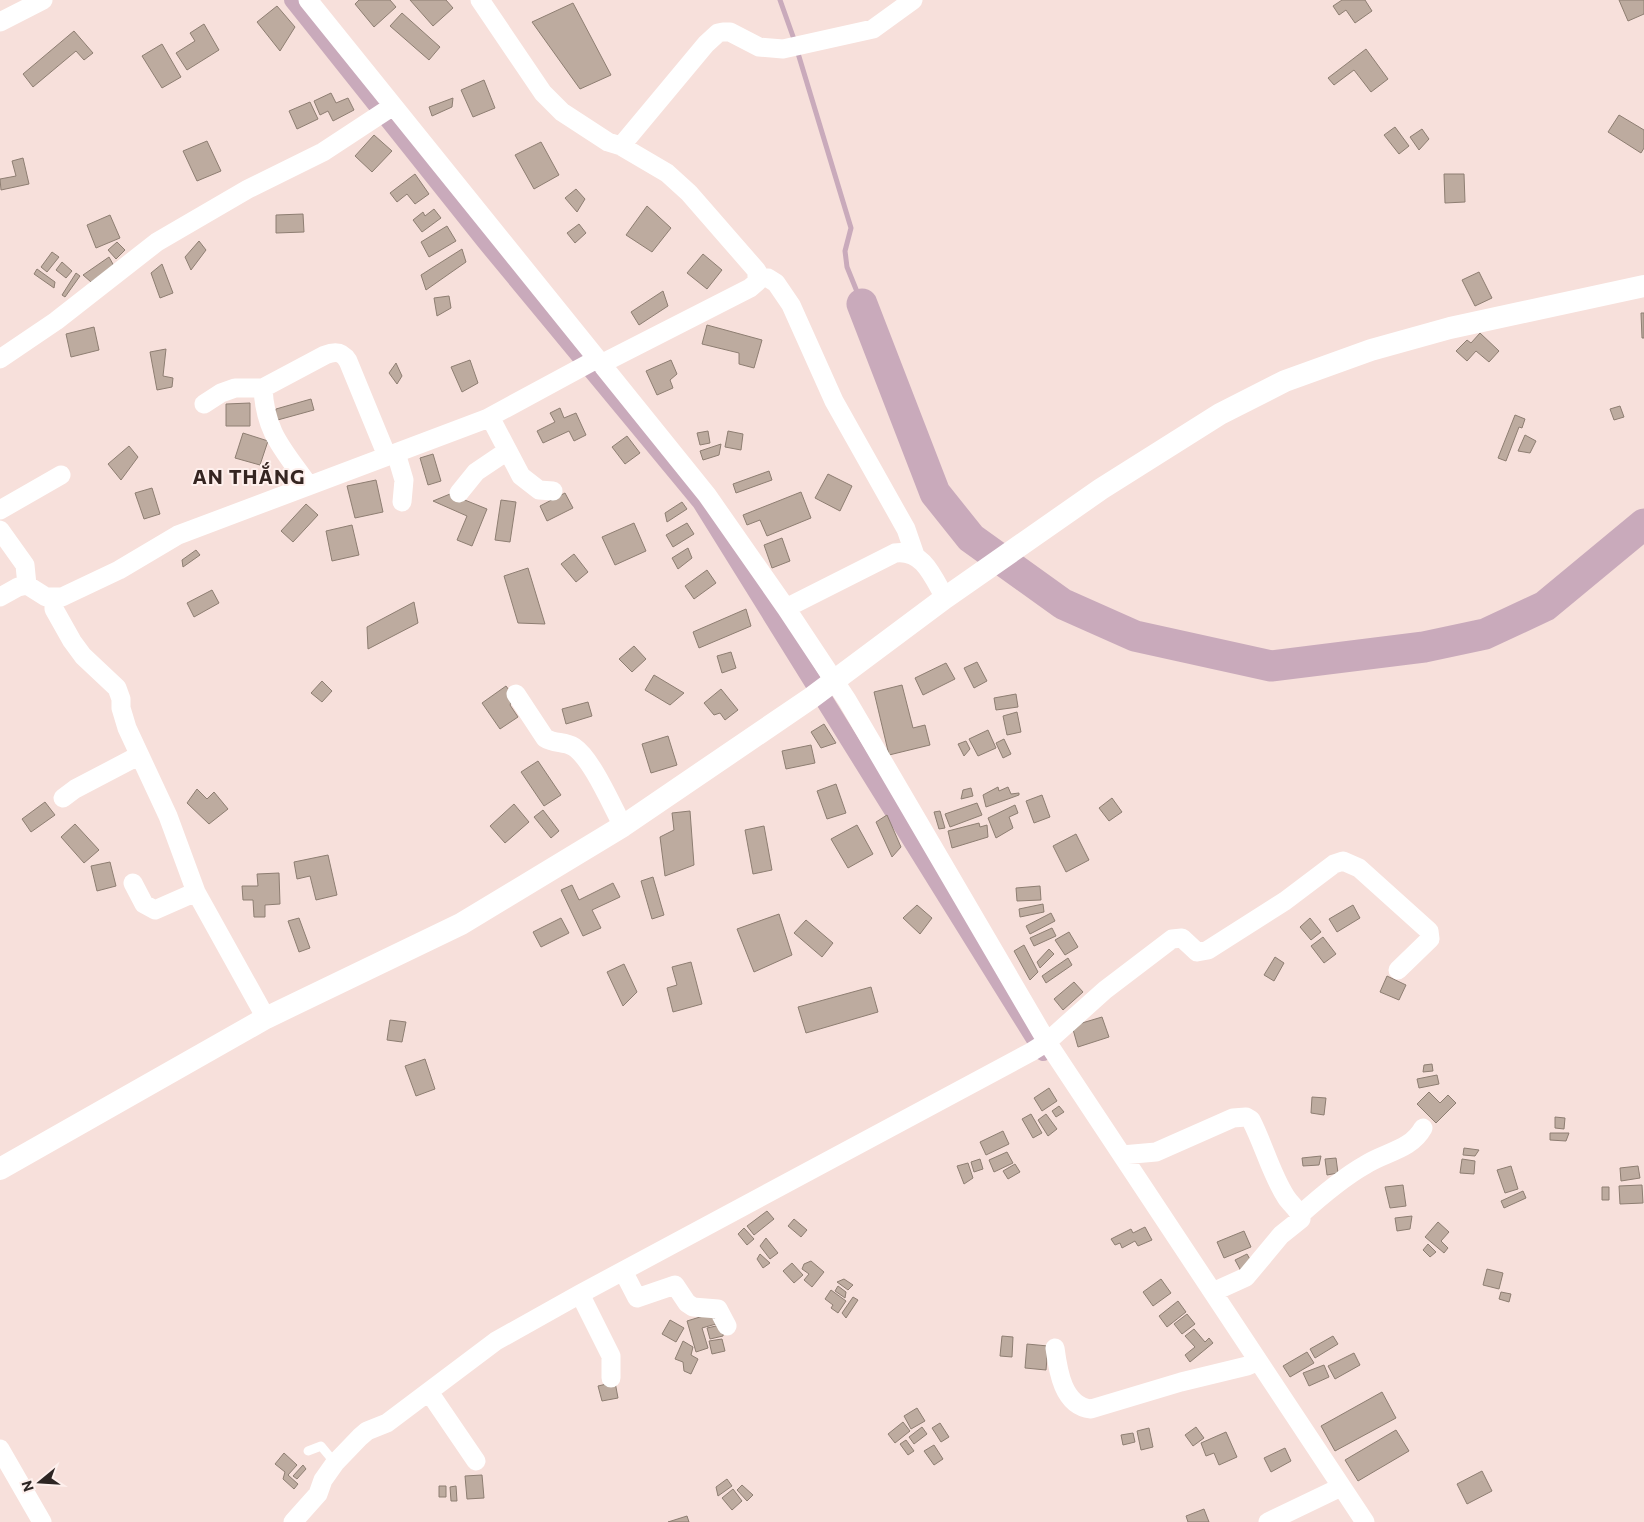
<svg xmlns="http://www.w3.org/2000/svg" width="1644" height="1522" font-family="Commissioner,sans-serif">
<rect width="100%" height="100%" fill="#f7e0db"/>
<g fill="none" stroke-linecap="round" stroke-linejoin="round">
<path stroke="#c9aabb" stroke-width="5" d="M 780,0 L 795,42
M 797,50 L 851,228 L 845,251 L 847,267 L 862,304"/>
<path stroke="#c9aabb" stroke-width="18" d="M 293,0 L 485,241 L 701,502 L 1043,1052"/>
<path stroke="#c9aabb" stroke-width="31" d="M 862,304 L 935,493 L 971,538 L 1063,604 L 1135,636 L 1271,666 L 1424,647 L 1485,634 L 1545,606 L 1644,524"/>
</g>
<path fill="#bdab9f" stroke="#8e7e72" d="M 359,0 L 390,0 L 396,7 L 374,27 L 355,4 Z
M 410,0 L 446,0 L 453,8 L 433,26 Z
M 1342,0 L 1365,0 L 1372,11 L 1355,23 L 1346,10 L 1339,15 L 1333,6 Z
M 1619,0 L 1644,0 L 1644,14 L 1628,21 Z
M 573,3 L 611,75 L 580,89 L 532,22 Z
M 277,6 L 295,27 L 280,51 L 257,22 Z
M 402,13 L 440,47 L 429,60 L 390,26 Z
M 204,24 L 219,50 L 187,70 L 176,53 L 195,41 L 190,33 Z
M 74,31 L 93,53 L 84,60 L 76,51 L 33,87 L 23,74 Z
M 162,44 L 181,77 L 162,88 L 142,56 Z
M 1366,49 L 1388,79 L 1371,92 L 1354,70 L 1334,85 L 1328,78 Z
M 484,80 L 495,108 L 473,117 L 461,90 Z
M 331,93 L 336,103 L 348,98 L 354,110 L 333,121 L 328,111 L 320,115 L 314,101 Z
M 453,98 L 452,107 L 432,116 L 429,107 Z
M 310,102 L 318,119 L 297,129 L 289,111 Z
M 1619,115 L 1644,130 L 1644,148 L 1641,153 L 1608,132 Z
M 1395,127 L 1409,146 L 1399,154 L 1384,135 Z
M 1422,129 L 1429,139 L 1419,150 L 1410,137 Z
M 374,135 L 392,151 L 372,172 L 355,156 Z
M 207,141 L 221,171 L 197,181 L 183,151 Z
M 541,142 L 559,175 L 534,189 L 515,155 Z
M 23,158 L 29,184 L 1,190 L 0,179 L 16,176 L 12,161 Z
M 415,174 L 429,194 L 415,204 L 407,194 L 397,202 L 390,193 Z
M 1444,174 L 1464,174 L 1465,202 L 1445,203 Z
M 576,189 L 585,199 L 577,212 L 565,198 Z
M 647,206 L 671,228 L 652,252 L 626,235 Z
M 434,209 L 441,218 L 422,232 L 413,220 L 423,212 L 425,216 Z
M 303,214 L 304,232 L 276,233 L 276,215 Z
M 110,215 L 120,238 L 96,248 L 87,225 Z
M 579,224 L 586,233 L 575,243 L 567,233 Z
M 447,226 L 456,241 L 429,257 L 421,242 Z
M 199,241 L 206,250 L 191,270 L 185,257 Z
M 117,242 L 125,250 L 116,259 L 108,250 Z
M 462,249 L 466,262 L 426,290 L 421,275 Z
M 52,252 L 59,257 L 47,272 L 41,267 Z
M 703,254 L 722,270 L 707,289 L 687,273 Z
M 109,257 L 114,266 L 91,282 L 83,275 Z
M 62,262 L 72,271 L 66,278 L 56,270 Z
M 162,264 L 173,293 L 160,298 L 151,273 Z
M 37,269 L 55,282 L 54,288 L 34,274 Z
M 1479,272 L 1492,298 L 1475,306 L 1462,280 Z
M 76,273 L 80,276 L 65,297 L 62,295 Z
M 663,291 L 668,306 L 639,325 L 631,312 Z
M 449,296 L 451,308 L 437,316 L 434,298 Z
M 1641,313 L 1644,313 L 1644,338 L 1642,338 Z
M 707,325 L 762,340 L 754,368 L 739,364 L 739,353 L 702,344 Z
M 94,327 L 99,350 L 71,357 L 66,334 Z
M 1480,333 L 1499,351 L 1489,362 L 1476,351 L 1467,361 L 1456,351 L 1467,340 L 1471,343 Z
M 166,349 L 163,376 L 173,378 L 172,387 L 157,390 L 150,352 Z
M 470,360 L 478,383 L 462,392 L 451,367 Z
M 671,360 L 677,374 L 670,380 L 673,388 L 657,395 L 646,371 Z
M 396,363 L 402,376 L 397,384 L 389,373 Z
M 311,399 L 314,410 L 274,421 L 276,409 Z
M 250,403 L 250,426 L 226,426 L 226,404 Z
M 1620,406 L 1624,417 L 1614,420 L 1610,409 Z
M 560,408 L 564,418 L 576,413 L 586,435 L 574,441 L 569,431 L 543,443 L 537,431 L 555,422 L 550,413 Z
M 1515,415 L 1525,419 L 1522,428 L 1519,427 L 1506,461 L 1498,458 Z
M 708,431 L 710,443 L 700,445 L 697,433 Z
M 728,431 L 743,434 L 741,450 L 725,447 Z
M 243,433 L 268,441 L 260,465 L 235,458 Z
M 1525,435 L 1536,441 L 1530,453 L 1518,451 Z
M 627,436 L 640,453 L 625,464 L 612,447 Z
M 721,444 L 719,455 L 703,460 L 700,451 Z
M 129,446 L 138,457 L 121,480 L 108,464 Z
M 433,454 L 441,481 L 428,485 L 420,458 Z
M 769,471 L 772,480 L 736,493 L 733,484 Z
M 828,474 L 852,486 L 840,511 L 815,498 Z
M 376,480 L 383,512 L 355,518 L 347,486 Z
M 152,488 L 160,514 L 144,519 L 135,493 Z
M 801,492 L 811,518 L 767,536 L 760,520 L 747,525 L 743,515 Z
M 565,493 L 573,508 L 547,521 L 540,506 Z
M 450,494 L 487,509 L 472,546 L 457,540 L 467,516 L 433,501 Z
M 501,500 L 516,502 L 510,542 L 495,540 Z
M 682,502 L 687,509 L 667,522 L 665,513 Z
M 306,504 L 318,515 L 293,542 L 281,531 Z
M 634,523 L 646,551 L 615,565 L 602,537 Z
M 687,523 L 694,534 L 673,547 L 666,535 Z
M 352,525 L 359,555 L 332,561 L 326,531 Z
M 782,538 L 790,561 L 772,568 L 764,545 Z
M 688,548 L 692,558 L 678,569 L 672,558 Z
M 196,550 L 200,555 L 183,567 L 182,560 Z
M 574,554 L 588,572 L 576,582 L 561,564 Z
M 528,568 L 545,624 L 518,623 L 504,576 Z
M 707,570 L 716,583 L 694,599 L 685,586 Z
M 212,590 L 219,603 L 194,617 L 187,603 Z
M 414,602 L 418,623 L 368,649 L 367,627 Z
M 746,609 L 751,626 L 699,648 L 693,632 Z
M 634,646 L 646,659 L 632,672 L 619,659 Z
M 731,652 L 736,668 L 722,673 L 717,656 Z
M 977,662 L 987,681 L 974,688 L 964,668 Z
M 946,663 L 955,679 L 923,695 L 915,678 Z
M 654,675 L 684,693 L 670,705 L 645,690 Z
M 322,681 L 332,691 L 322,702 L 311,693 Z
M 902,685 L 913,728 L 925,725 L 930,745 L 889,755 L 874,692 Z
M 506,686 L 514,697 L 510,705 L 518,717 L 500,729 L 482,703 Z
M 721,689 L 738,710 L 725,720 L 720,713 L 714,715 L 704,703 Z
M 1016,694 L 1018,707 L 996,710 L 994,698 Z
M 588,702 L 592,716 L 566,724 L 562,709 Z
M 1017,712 L 1021,732 L 1007,735 L 1003,716 Z
M 824,724 L 836,743 L 821,748 L 811,732 Z
M 988,730 L 996,748 L 978,756 L 969,739 Z
M 668,736 L 677,765 L 651,773 L 642,744 Z
M 1004,739 L 1011,754 L 1003,758 L 996,743 Z
M 966,741 L 970,749 L 964,756 L 958,744 Z
M 811,745 L 815,763 L 786,769 L 782,751 Z
M 538,761 L 561,795 L 544,806 L 521,772 Z
M 836,784 L 846,813 L 827,819 L 817,791 Z
M 998,787 L 999,791 L 1008,787 L 1011,794 L 1019,793 L 1019,795 L 986,807 L 983,795 Z
M 971,788 L 973,796 L 961,799 L 963,790 Z
M 197,789 L 207,799 L 214,792 L 228,809 L 209,824 L 187,803 Z
M 1042,795 L 1050,817 L 1034,823 L 1026,801 Z
M 1112,798 L 1122,812 L 1109,821 L 1099,808 Z
M 45,802 L 55,815 L 31,832 L 22,819 Z
M 977,803 L 982,815 L 950,827 L 945,814 Z
M 514,804 L 529,822 L 505,843 L 490,826 Z
M 1015,805 L 1018,813 L 1009,817 L 1013,828 L 996,838 L 988,818 Z
M 543,810 L 559,831 L 551,838 L 534,817 Z
M 690,811 L 694,865 L 665,876 L 660,837 L 674,830 L 672,813 Z
M 940,811 L 945,828 L 939,829 L 934,812 Z
M 887,815 L 901,847 L 892,857 L 876,822 Z
M 979,823 L 980,827 L 987,825 L 988,837 L 952,848 L 948,831 Z
M 75,824 L 99,850 L 84,863 L 61,837 Z
M 857,825 L 873,854 L 848,868 L 831,839 Z
M 764,826 L 772,870 L 753,874 L 745,830 Z
M 1076,834 L 1089,860 L 1066,872 L 1053,846 Z
M 328,855 L 337,895 L 316,900 L 310,876 L 297,879 L 294,862 Z
M 110,862 L 116,886 L 97,891 L 91,866 Z
M 279,873 L 280,904 L 265,905 L 265,917 L 254,917 L 253,900 L 243,900 L 242,886 L 258,886 L 257,874 Z
M 653,877 L 664,915 L 652,919 L 641,881 Z
M 613,883 L 620,897 L 592,910 L 601,928 L 583,936 L 561,890 L 572,885 L 579,900 Z
M 1040,886 L 1041,900 L 1017,901 L 1016,888 Z
M 1043,904 L 1044,912 L 1020,917 L 1019,909 Z
M 917,905 L 932,918 L 920,934 L 903,918 Z
M 1353,905 L 1360,918 L 1337,932 L 1329,919 Z
M 1051,913 L 1055,921 L 1030,934 L 1026,926 Z
M 779,914 L 792,955 L 754,972 L 737,929 Z
M 299,918 L 310,948 L 299,952 L 288,921 Z
M 561,918 L 569,933 L 541,947 L 533,932 Z
M 1310,918 L 1321,932 L 1311,940 L 1300,927 Z
M 806,920 L 833,943 L 822,957 L 794,933 Z
M 1052,928 L 1056,936 L 1034,946 L 1030,938 Z
M 1069,932 L 1078,947 L 1065,955 L 1055,940 Z
M 1323,937 L 1336,954 L 1324,963 L 1311,946 Z
M 1024,945 L 1038,972 L 1030,980 L 1014,951 Z
M 1049,949 L 1054,954 L 1040,968 L 1037,962 Z
M 1275,957 L 1284,963 L 1274,981 L 1264,975 Z
M 1068,958 L 1072,965 L 1046,983 L 1042,976 Z
M 691,962 L 702,1004 L 673,1012 L 667,988 L 677,985 L 672,967 Z
M 624,964 L 637,992 L 623,1006 L 607,972 Z
M 1387,976 L 1406,985 L 1399,1000 L 1380,992 Z
M 1074,982 L 1083,992 L 1063,1010 L 1054,999 Z
M 871,987 L 878,1012 L 806,1033 L 798,1007 Z
M 1102,1017 L 1109,1037 L 1078,1047 L 1072,1026 Z
M 390,1020 L 406,1022 L 402,1042 L 387,1040 Z
M 425,1059 L 435,1089 L 416,1096 L 405,1066 Z
M 1432,1064 L 1433,1071 L 1423,1072 L 1424,1065 Z
M 1437,1075 L 1439,1084 L 1419,1088 L 1417,1079 Z
M 1049,1088 L 1057,1101 L 1042,1111 L 1034,1098 Z
M 1429,1092 L 1440,1103 L 1448,1095 L 1456,1103 L 1436,1123 L 1417,1104 Z
M 1312,1097 L 1326,1098 L 1324,1115 L 1311,1113 Z
M 1059,1106 L 1064,1112 L 1056,1117 L 1052,1111 Z
M 1031,1114 L 1042,1133 L 1033,1138 L 1022,1119 Z
M 1046,1114 L 1057,1129 L 1048,1136 L 1038,1120 Z
M 1555,1117 L 1565,1118 L 1564,1129 L 1555,1128 Z
M 1003,1131 L 1009,1144 L 986,1155 L 980,1142 Z
M 1550,1133 L 1569,1133 L 1566,1141 L 1550,1140 Z
M 1464,1148 L 1479,1150 L 1475,1156 L 1463,1155 Z
M 1007,1152 L 1013,1163 L 994,1172 L 989,1160 Z
M 1321,1156 L 1319,1165 L 1303,1166 L 1302,1158 Z
M 1336,1158 L 1338,1173 L 1327,1175 L 1325,1159 Z
M 980,1159 L 983,1169 L 974,1172 L 971,1162 Z
M 1462,1159 L 1475,1161 L 1474,1174 L 1460,1173 Z
M 968,1163 L 973,1178 L 964,1184 L 957,1166 Z
M 1015,1164 L 1020,1172 L 1008,1179 L 1003,1171 Z
M 1511,1166 L 1518,1189 L 1505,1193 L 1497,1170 Z
M 1638,1166 L 1640,1178 L 1621,1181 L 1620,1168 Z
M 1403,1185 L 1406,1206 L 1390,1208 L 1385,1187 Z
M 1642,1185 L 1643,1203 L 1620,1204 L 1619,1186 Z
M 1602,1187 L 1609,1187 L 1609,1200 L 1602,1200 Z
M 1523,1191 L 1526,1198 L 1504,1208 L 1501,1201 Z
M 767,1211 L 774,1219 L 754,1235 L 747,1226 Z
M 1412,1216 L 1410,1229 L 1397,1231 L 1395,1218 Z
M 794,1219 L 807,1230 L 801,1237 L 788,1226 Z
M 1438,1222 L 1449,1232 L 1441,1241 L 1448,1248 L 1444,1253 L 1425,1237 Z
M 1145,1227 L 1152,1240 L 1138,1246 L 1135,1241 L 1122,1248 L 1120,1243 L 1115,1245 L 1111,1239 L 1131,1229 L 1133,1233 Z
M 744,1228 L 754,1239 L 747,1245 L 738,1234 Z
M 1244,1231 L 1251,1247 L 1224,1258 L 1217,1242 Z
M 766,1238 L 778,1253 L 770,1259 L 760,1246 Z
M 1428,1244 L 1436,1252 L 1430,1257 L 1423,1250 Z
M 760,1254 L 770,1263 L 763,1268 L 757,1259 Z
M 1247,1254 L 1252,1263 L 1241,1271 L 1235,1260 Z
M 811,1261 L 824,1272 L 812,1287 L 804,1280 L 809,1274 L 802,1269 L 804,1264 Z
M 792,1263 L 803,1275 L 794,1283 L 783,1271 Z
M 1487,1269 L 1503,1273 L 1499,1289 L 1483,1285 Z
M 844,1279 L 853,1285 L 848,1290 L 837,1282 Z
M 1161,1279 L 1171,1293 L 1153,1306 L 1143,1292 Z
M 838,1286 L 846,1292 L 845,1298 L 835,1291 Z
M 831,1290 L 846,1301 L 838,1313 L 831,1308 L 833,1305 L 825,1299 Z
M 1501,1292 L 1511,1294 L 1509,1302 L 1499,1299 Z
M 853,1297 L 858,1300 L 846,1318 L 842,1313 Z
M 1178,1301 L 1186,1312 L 1167,1327 L 1159,1316 Z
M 713,1313 L 716,1324 L 702,1328 L 708,1348 L 696,1352 L 687,1321 Z
M 1187,1314 L 1195,1324 L 1182,1334 L 1174,1324 Z
M 670,1320 L 684,1328 L 676,1342 L 662,1334 Z
M 725,1324 L 723,1336 L 710,1339 L 707,1328 Z
M 1194,1329 L 1205,1342 L 1209,1338 L 1213,1343 L 1190,1362 L 1185,1355 L 1195,1347 L 1185,1336 Z
M 1002,1336 L 1013,1337 L 1012,1357 L 1000,1356 Z
M 1333,1336 L 1338,1344 L 1315,1358 L 1310,1349 Z
M 722,1339 L 725,1351 L 712,1354 L 709,1341 Z
M 683,1341 L 693,1347 L 691,1355 L 698,1359 L 691,1374 L 684,1371 L 683,1362 L 675,1359 Z
M 1027,1344 L 1048,1346 L 1046,1370 L 1025,1368 Z
M 1307,1352 L 1314,1363 L 1290,1377 L 1283,1366 Z
M 1354,1353 L 1360,1365 L 1335,1379 L 1328,1366 Z
M 1324,1365 L 1329,1377 L 1309,1386 L 1303,1373 Z
M 615,1382 L 618,1398 L 602,1401 L 598,1386 Z
M 1382,1392 L 1396,1418 L 1335,1451 L 1321,1426 Z
M 917,1408 L 925,1421 L 911,1429 L 904,1416 Z
M 903,1422 L 910,1431 L 895,1443 L 888,1434 Z
M 940,1423 L 949,1437 L 941,1442 L 932,1428 Z
M 922,1427 L 927,1434 L 914,1444 L 909,1437 Z
M 1196,1427 L 1204,1438 L 1193,1446 L 1185,1435 Z
M 1149,1428 L 1153,1447 L 1141,1450 L 1137,1431 Z
M 1396,1430 L 1409,1451 L 1358,1481 L 1345,1460 Z
M 1226,1432 L 1237,1457 L 1219,1465 L 1214,1453 L 1206,1456 L 1201,1443 Z
M 1133,1433 L 1135,1442 L 1123,1445 L 1121,1435 Z
M 906,1440 L 914,1451 L 908,1455 L 900,1444 Z
M 934,1445 L 943,1459 L 934,1465 L 924,1451 Z
M 1285,1448 L 1291,1461 L 1271,1472 L 1264,1458 Z
M 284,1453 L 297,1465 L 288,1475 L 298,1484 L 294,1489 L 283,1479 L 285,1472 L 275,1464 Z
M 303,1465 L 306,1469 L 297,1479 L 293,1476 Z
M 1482,1471 L 1492,1491 L 1467,1504 L 1457,1484 Z
M 482,1475 L 484,1498 L 467,1499 L 465,1476 Z
M 727,1479 L 732,1486 L 718,1496 L 716,1487 Z
M 742,1485 L 753,1495 L 747,1501 L 737,1490 Z
M 439,1486 L 446,1486 L 446,1497 L 439,1497 Z
M 456,1486 L 457,1501 L 451,1501 L 450,1487 Z
M 733,1489 L 742,1501 L 732,1510 L 722,1498 Z
M 1204,1509 L 1209,1522 L 1188,1522 L 1186,1516 Z
M 687,1516 L 689,1522 L 668,1522 Z"/>
<g fill="none" stroke-linecap="round" stroke-linejoin="round">
<path stroke="#fff" stroke-width="9" d="M 308,1451 L 321,1446 L 335,1463"/>
<path stroke="#fff" stroke-width="19" d="M 308,0 L 707,495 L 786,608 L 847,700 L 1047,1042 L 1365,1522
M 480,0 L 543,93 L 562,112 L 608,142 L 621,146 L 667,173 L 689,193 L 757,271 L 757,282 L 750,288 L 601,364
M 0,22 L 43,0
M 621,146 L 706,44 L 718,33 L 723,32 L 730,32 L 759,47 L 783,49 L 873,29 L 913,0
M 759,278 L 768,278 L 776,283 L 791,305 L 834,401 L 906,529 L 915,555
M 0,359 L 56,321 L 157,242 L 248,189 L 323,152 L 393,106
M 263,388 C 265,434 285,451 309,486
M 204,404 L 221,393 L 235,388 L 263,388 L 325,355 C 335,351 342,351 348,361 L 387,456
M 490,417 L 521,476 L 539,490 L 553,491
M 396,453 L 404,480 L 402,502
M 459,493 L 476,472 L 507,451
M 0,510 L 61,475
M 0,530 L 25,565 L 27,585
M 0,597 L 18,587 L 27,585 L 46,597 L 62,597 L 119,570 L 178,535 L 486,419 L 597,359
M 54,599 L 54,609 L 72,641 L 83,656 L 117,688 L 121,699 L 121,708 L 127,728 L 168,816 L 196,892 L 266,1018
M 786,608 L 895,553 C 923,549 933,577 945,598
M 516,694 L 545,738 C 554,744 565,741 574,747 C 592,759 612,806 623,826
M 63,798 L 75,789 L 138,756
M 133,883 L 144,904 L 155,910 L 196,892
M 1122,1155 L 1156,1152 L 1233,1118 L 1246,1117 L 1251,1120 C 1264,1145 1271,1174 1286,1197 C 1291,1205 1299,1209 1301,1219 L 1281,1235 L 1246,1277 L 1213,1292
M 1300,1215 C 1320,1197 1342,1178 1365,1165 C 1385,1152 1411,1150 1423,1128
M 623,1271 L 637,1298 L 675,1285 L 687,1303 L 693,1307 L 718,1309 L 727,1326
M 580,1294 L 611,1356 L 611,1378
M 1055,1348 C 1058,1371 1063,1406 1091,1409 L 1181,1382 L 1247,1366 L 1254,1363 L 1256,1358
M 429,1392 L 476,1461
M 0,1449 L 42,1522
M 293,1522 L 318,1494 L 323,1480 L 335,1463 L 360,1437 L 367,1431 L 387,1423 L 496,1341 L 580,1294 L 1031,1052 L 1047,1042 L 1105,990 L 1172,939 L 1182,938 L 1197,952 L 1208,950 L 1285,901 L 1334,864 L 1343,861 L 1359,868 L 1429,931 L 1430,939 L 1398,970
M 1268,1522 L 1341,1487"/>
<path stroke="#fff" stroke-width="22" d="M 0,1169 L 266,1018 L 461,924 L 623,826 L 811,698 L 945,598 L 1101,489 L 1220,414 L 1285,381 L 1371,350 L 1450,328 L 1644,286"/>
</g>
<g text-anchor="middle" stroke-width="4" stroke-linejoin="round" paint-order="stroke">
<g font-size="20" font-weight="bold" letter-spacing="1" fill="#352521" stroke="#fef0ed">
<text x="249" y="484">AN THẮNG</text>
</g>
</g>
<g transform="translate(40 1482) rotate(252)" stroke="#fef0ed" stroke-width="4" paint-order="stroke">
<path d="M0-4L9 19L0 12L-9 19Z" fill="#2d2523"/>
<text y="-8" font-size="14" font-weight="bold" text-anchor="middle" fill="#2d2523">N</text>
</g>
</svg>
